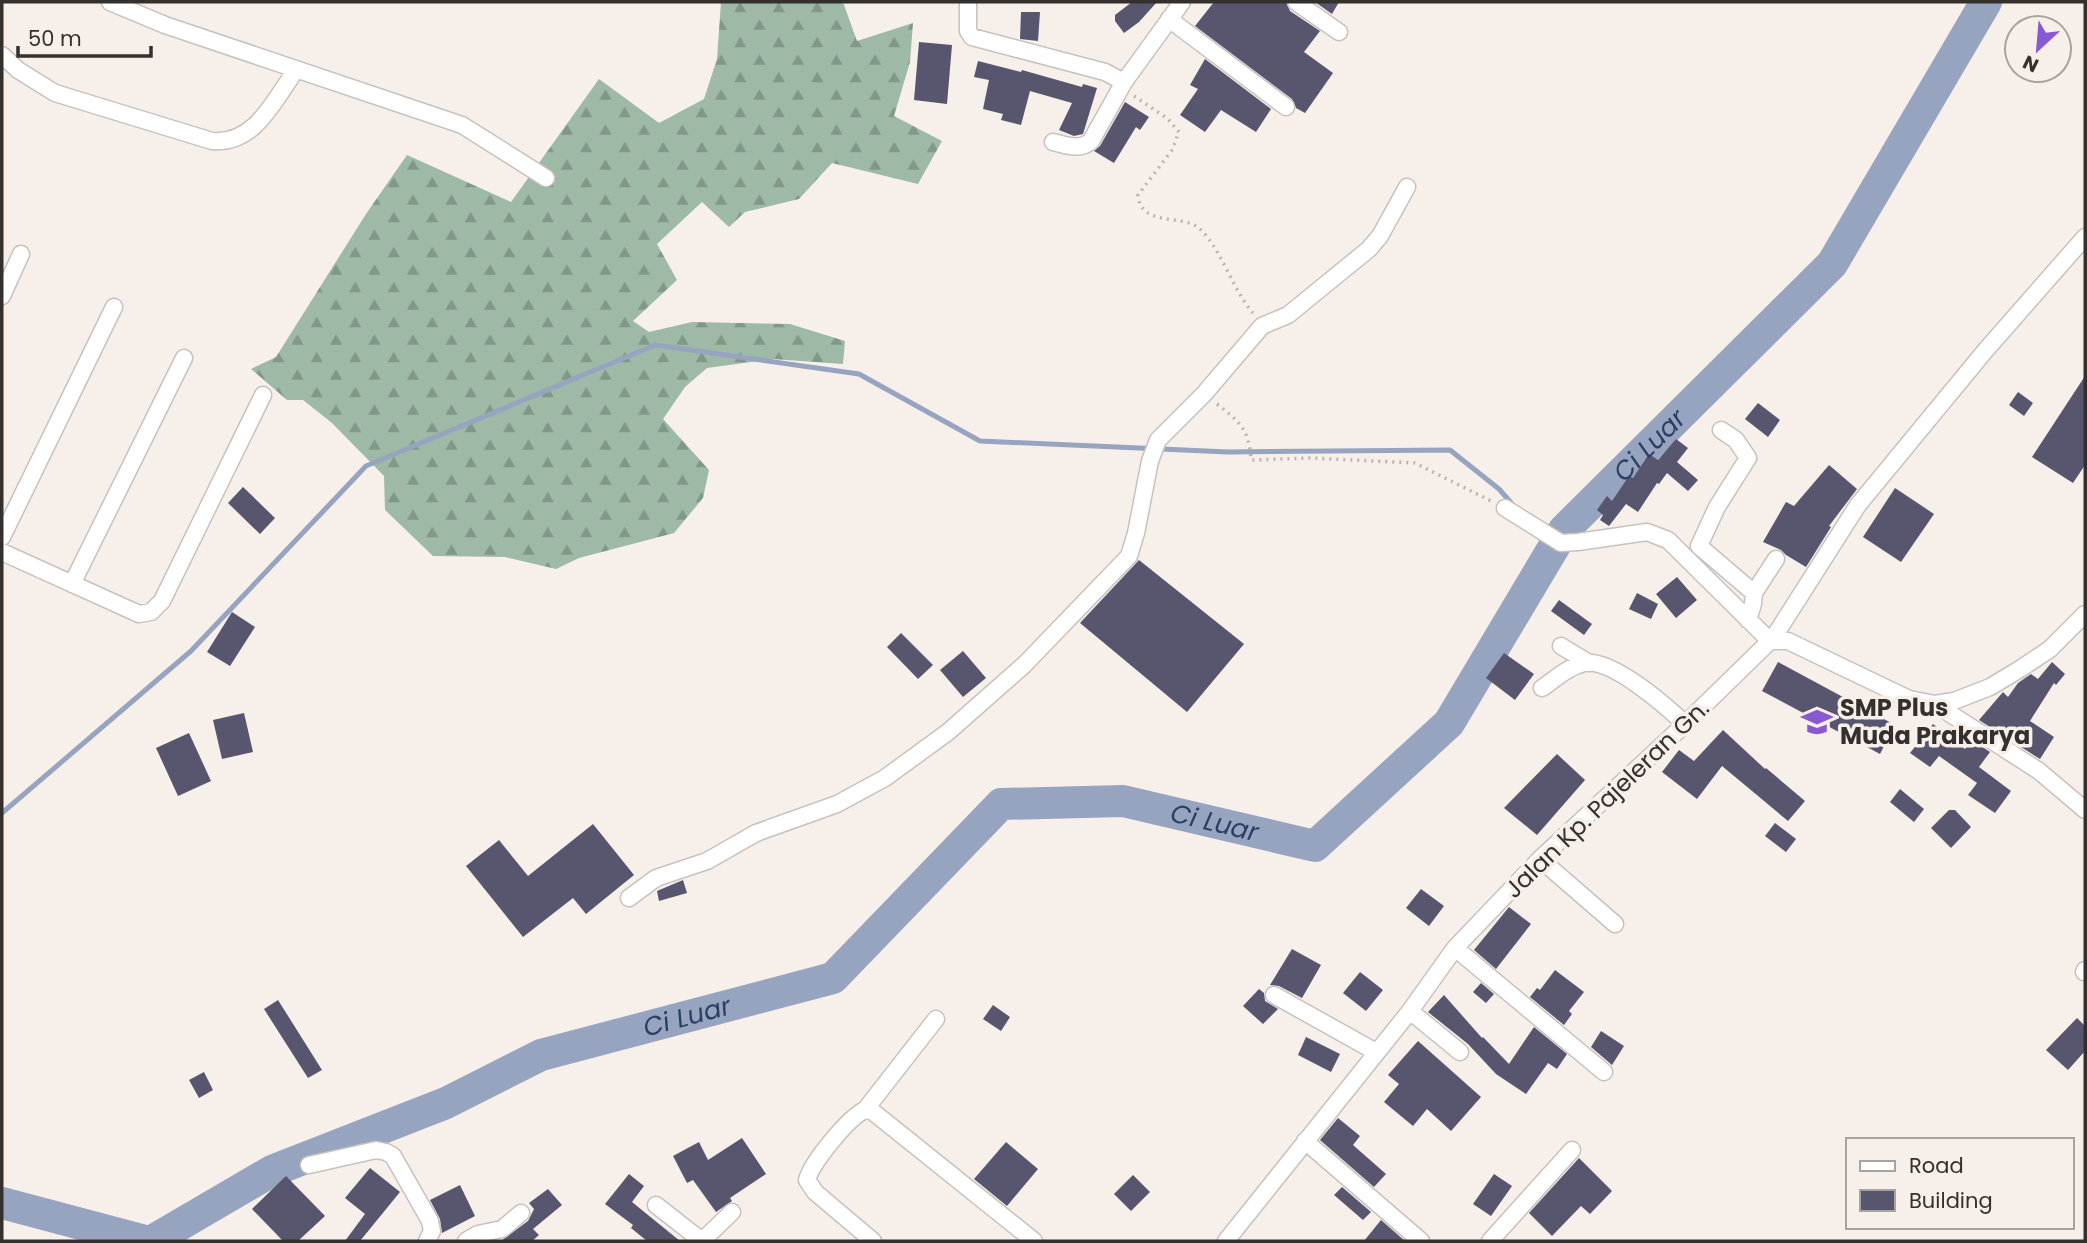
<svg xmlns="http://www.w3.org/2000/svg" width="2087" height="1243" font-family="Poppins,sans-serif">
<defs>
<pattern id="forest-firs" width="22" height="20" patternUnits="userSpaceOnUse" patternTransform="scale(1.75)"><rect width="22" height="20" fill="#9ebaa6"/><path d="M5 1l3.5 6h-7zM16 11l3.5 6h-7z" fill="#819888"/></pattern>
</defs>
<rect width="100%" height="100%" fill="#f7efea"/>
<path fill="url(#forest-firs)" d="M 721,2 L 843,2 L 857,41 L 913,23 L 910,62 L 894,116 L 942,141 L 918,184 L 832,163 L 799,199 L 745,212 L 729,227 L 702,202 L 657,244 L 677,280 L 633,321 L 649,332 L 692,322 L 790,324 L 845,341 L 843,364 L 773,359 L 707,368 L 685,387 L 663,419 L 709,470 L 703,498 L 674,533 L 579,558 L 556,569 L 505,557 L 433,556 L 385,510 L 384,476 L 332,423 L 303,400 L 287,400 L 251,369 L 276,357 L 366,214 L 407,155 L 511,202 L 599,79 L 659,123 L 704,99 L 717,59 Z"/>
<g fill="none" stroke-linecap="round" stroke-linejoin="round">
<path stroke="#96a4bf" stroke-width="5" d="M 1540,537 L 1551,550
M 2,813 L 191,651 L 366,466 L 655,345 L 859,374 L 980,441 L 1228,452 L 1450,450 L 1499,489 L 1513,505"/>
<g stroke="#96a4bf" stroke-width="32">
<path d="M 2,1203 L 145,1241"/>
<path id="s1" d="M 152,1241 L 272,1171 L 446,1103 L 541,1055 L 833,978 L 1001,804 L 1123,801 L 1315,846 L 1449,723 L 1564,530 L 1832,264 L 1986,2"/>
</g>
</g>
<path fill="#58556f" d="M 1132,2 L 1157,2 L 1139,22 L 1124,33 L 1115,21 L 1115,15 Z
M 1214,2 L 1286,2 L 1290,11 L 1320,31 L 1304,52 L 1333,73 L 1305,113 L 1296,108 L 1292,99 L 1195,26 Z
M 1315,2 L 1339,2 L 1332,14 Z
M 1021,12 L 1040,12 L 1038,41 L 1020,39 Z
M 919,42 L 952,45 L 947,104 L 914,100 Z
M 1205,59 L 1271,109 L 1256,132 L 1221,110 L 1205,132 L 1180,115 L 1198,89 L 1190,85 Z
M 978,61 L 1021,72 L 1022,70 L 1082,87 L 1083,84 L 1097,88 L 1083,134 L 1074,136 L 1059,130 L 1072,103 L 1030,91 L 1021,125 L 1001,120 L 1003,114 L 983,109 L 989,80 L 974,77 Z
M 1125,102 L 1149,117 L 1140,130 L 1136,127 L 1114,163 L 1094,151 L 1100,146 Z
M 2085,376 L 2085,465 L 2073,483 L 2032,457 Z
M 2018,392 L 2033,403 L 2024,416 L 2009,405 Z
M 1758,403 L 1780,420 L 1768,437 L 1745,419 Z
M 1676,439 L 1688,448 L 1677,462 L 1698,480 L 1688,491 L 1667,473 L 1659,484 L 1657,483 L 1638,512 L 1626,504 L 1609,526 L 1600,520 L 1603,515 L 1597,510 L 1607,496 L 1612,501 L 1629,476 L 1633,478 L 1649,454 L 1658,460 Z
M 1829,465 L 1857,489 L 1829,526 L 1831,527 L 1806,567 L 1786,555 L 1781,550 L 1763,542 L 1786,502 L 1794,506 Z
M 243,487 L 275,518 L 260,534 L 228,503 Z
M 1895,488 L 1934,514 L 1901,562 L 1863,537 Z
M 1139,560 L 1244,644 L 1187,712 L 1080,623 Z
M 1677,577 L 1697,600 L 1676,618 L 1656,594 Z
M 1637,593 L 1658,604 L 1651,619 L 1629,609 Z
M 1559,600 L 1592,624 L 1584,635 L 1551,611 Z
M 232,612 L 255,627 L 230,666 L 207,652 Z
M 901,633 L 933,665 L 918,679 L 887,647 Z
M 963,651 L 986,678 L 963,697 L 940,670 Z
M 1504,653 L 1534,674 L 1515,700 L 1486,678 Z
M 1778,662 L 1895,725 L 1880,754 L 1762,691 Z
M 2052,662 L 2065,674 L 2056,685 L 2054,683 L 2030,721 L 2054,737 L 2040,759 L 1979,720 L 2003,692 L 2008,697 L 2018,683 L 2031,674 L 2038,679 Z
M 244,713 L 253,752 L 222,759 L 213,720 Z
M 1933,724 L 1965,749 L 1972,740 L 1990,752 L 1979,767 L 2011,791 L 1995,813 L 1968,795 L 1977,783 L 1939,756 L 1930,767 L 1910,753 Z
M 1723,730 L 1765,769 L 1766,768 L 1805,801 L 1788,821 L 1722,766 L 1697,799 L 1662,772 L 1679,750 L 1694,761 Z
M 189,733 L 211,781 L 178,796 L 156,748 Z
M 1557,754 L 1585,780 L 1537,835 L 1504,808 Z
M 1900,789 L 1924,809 L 1914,822 L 1890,802 Z
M 1949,810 L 1955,810 L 1971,827 L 1951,848 L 1931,828 Z
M 1775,823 L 1796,839 L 1786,852 L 1765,836 Z
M 593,824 L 634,875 L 586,914 L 573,898 L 523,937 L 466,866 L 499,840 L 528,876 Z
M 683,880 L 687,893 L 659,901 L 657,891 Z
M 1421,889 L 1444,906 L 1429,926 L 1406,908 Z
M 1509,907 L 1531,924 L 1496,969 L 1474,950 Z
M 1292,949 L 1321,965 L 1302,998 L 1279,986 L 1270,985 Z
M 1555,970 L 1584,992 L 1569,1011 L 1572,1014 L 1564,1025 L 1530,997 L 1537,988 L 1540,990 Z
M 1360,972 L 1383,990 L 1366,1011 L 1343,993 Z
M 1481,983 L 1494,994 L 1486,1003 L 1473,992 Z
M 1259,989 L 1264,993 L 1265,1001 L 1278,1009 L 1263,1024 L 1243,1006 Z
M 1444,995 L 1482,1038 L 1483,1037 L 1509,1064 L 1534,1027 L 1567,1054 L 1557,1069 L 1548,1063 L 1526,1094 L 1496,1074 L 1468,1044 L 1428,1012 Z
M 278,1000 L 322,1070 L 308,1078 L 264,1009 Z
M 993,1005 L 1010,1017 L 1001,1031 L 983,1019 Z
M 2077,1018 L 2085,1026 L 2085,1051 L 2068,1070 L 2046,1050 Z
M 1601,1031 L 1624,1046 L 1612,1065 L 1591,1047 Z
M 1306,1037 L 1340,1054 L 1331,1072 L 1298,1055 Z
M 1418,1041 L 1481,1097 L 1451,1131 L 1427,1109 L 1413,1126 L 1384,1102 L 1399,1084 L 1388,1075 Z
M 204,1072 L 213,1090 L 199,1098 L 189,1080 Z
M 1338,1118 L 1360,1136 L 1353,1145 L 1386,1174 L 1374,1187 L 1320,1140 Z
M 742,1138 L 766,1174 L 730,1198 L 732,1201 L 716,1212 L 693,1180 L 687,1183 L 673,1156 L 699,1142 L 708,1160 Z
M 1006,1142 L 1038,1169 L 1007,1206 L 974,1179 Z
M 1579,1158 L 1612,1191 L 1590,1214 L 1581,1206 L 1552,1236 L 1529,1213 Z
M 370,1168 L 400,1192 L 360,1241 L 345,1241 L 365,1214 L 345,1198 Z
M 629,1174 L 644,1186 L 632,1202 L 680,1241 L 647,1241 L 631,1228 L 633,1225 L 605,1204 Z
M 1494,1174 L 1512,1186 L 1491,1216 L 1473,1204 Z
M 1133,1175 L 1150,1192 L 1131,1211 L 1114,1194 Z
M 286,1176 L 325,1216 L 298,1241 L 283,1241 L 252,1209 Z
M 460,1185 L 475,1216 L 442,1233 L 440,1219 L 430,1200 Z
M 1342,1187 L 1371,1212 L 1363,1220 L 1334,1195 Z
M 548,1189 L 562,1205 L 533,1229 L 539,1235 L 532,1241 L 501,1241 L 528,1221 L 534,1209 L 529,1203 Z
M 1381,1220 L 1405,1241 L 1364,1241 Z"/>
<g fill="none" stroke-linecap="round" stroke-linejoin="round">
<defs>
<path id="minor" d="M 110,2 L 165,25 L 462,125 L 546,178
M 968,2 L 968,31 L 972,37 L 1105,72 L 1124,82
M 1296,2 L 1339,32
M 1169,19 L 1286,107
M 2,55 L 18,70 L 55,93 L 212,141 C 255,145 274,100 296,70
M 1053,142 C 1066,145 1080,151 1091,141 L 1124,82 L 1182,2
M 2,296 L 21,254
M 1721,430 L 1736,440 L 1748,458 L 1717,507 L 1699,546 L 1754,593 L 1753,604 L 1748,620
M 1505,508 L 1561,543 L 1578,542 L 1647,532 L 1668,540 L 1770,641
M 2,537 L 114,307
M 2,552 L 139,614 L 151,612 L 162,601 L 263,395
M 72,584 L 184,358
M 1754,593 L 1776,559
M 1772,640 L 1858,505 L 1985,351 L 2085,237
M 1561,646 L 1589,663
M 1542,688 C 1555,679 1568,667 1584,663 C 1612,658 1666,706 1685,724
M 1935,704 L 2039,771 L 2085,810
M 1540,859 L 1615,924
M 629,898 L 656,878 L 707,861 L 756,833 L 837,804 L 885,778 L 948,732 L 1024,665 L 1129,556 L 1136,533 L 1150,461 L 1158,440 L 1204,394 L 1262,326 L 1288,315 L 1369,249 L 1380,236 L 1407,187
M 1455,948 L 1604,1072
M 2084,972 L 2085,970
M 1274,995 L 1376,1052
M 1410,1011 L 1460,1052
M 865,1110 L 936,1019
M 1305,1141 L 1421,1241
M 309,1165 L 376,1150 L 386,1152 L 393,1156 L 430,1221 L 432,1231 L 427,1241
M 656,1205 L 702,1241
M 466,1241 L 478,1234 L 502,1229 L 521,1213
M 702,1241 L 732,1212
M 873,1241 L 815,1192 L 807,1180 C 812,1162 849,1117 865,1110 L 872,1111 L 1034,1241
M 1226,1241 L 1410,1011 L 1455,948 L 1540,859 L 1685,724 L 1770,641 L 1788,641 L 1909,699 L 1935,704 L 1954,701 L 1990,687 L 2020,669 L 2050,649 L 2085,614
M 1490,1241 L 1572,1150"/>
</defs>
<use href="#minor" stroke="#c9c1bd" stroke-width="19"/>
<path stroke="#bab4af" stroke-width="3.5" stroke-dasharray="2 5" stroke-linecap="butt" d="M 1134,96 L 1168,119 L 1179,132 L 1172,150 L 1138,195 C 1141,228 1183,213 1200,229 C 1222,250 1232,289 1253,313
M 1217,404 C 1240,422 1249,429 1251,460 L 1311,458 L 1415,463 L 1491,501"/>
<use href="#minor" stroke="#fff" stroke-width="16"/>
</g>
<defs>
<symbol id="school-bare" viewBox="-9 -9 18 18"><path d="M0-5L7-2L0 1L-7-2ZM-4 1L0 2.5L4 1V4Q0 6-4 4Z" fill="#8859d2" stroke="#f7efea" stroke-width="2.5" paint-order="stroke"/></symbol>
</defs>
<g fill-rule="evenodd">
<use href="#school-bare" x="1795" y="700" width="44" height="44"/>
</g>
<g text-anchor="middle" stroke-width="7" stroke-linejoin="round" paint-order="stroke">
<g font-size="24" font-weight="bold" fill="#33302e" stroke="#f7efea" text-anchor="start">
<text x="1840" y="716">SMP Plus<tspan x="1840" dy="28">Muda Prakarya</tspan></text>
</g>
<g font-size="24" fill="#33302e" stroke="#f7efea">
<text transform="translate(1607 799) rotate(-44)" y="8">Jalan Kp. Pajeleran Gn.</text>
</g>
<g font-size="26" font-style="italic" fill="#2b3e65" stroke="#f7efea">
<text dy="9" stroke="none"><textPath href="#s1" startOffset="1822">Ci Luar</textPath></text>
<text dy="9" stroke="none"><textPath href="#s1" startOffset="1192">Ci Luar</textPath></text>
<text dy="9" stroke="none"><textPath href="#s1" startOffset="583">Ci Luar</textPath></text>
</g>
</g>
<rect width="2087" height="1243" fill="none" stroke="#33302e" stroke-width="7"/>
<rect x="1846" y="1138" width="228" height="91" fill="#f7efea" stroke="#a9a39f" stroke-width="2"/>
<rect x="1860" y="1161" width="35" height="10" fill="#ffffff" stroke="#a9a39f" stroke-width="2"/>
<text x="1909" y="1173" font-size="21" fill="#33302e">Road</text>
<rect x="1860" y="1190" width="35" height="21" fill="#58556f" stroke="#a9a39f" stroke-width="2"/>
<text x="1909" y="1208" font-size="21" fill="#33302e">Building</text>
<g transform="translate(2038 49) rotate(206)"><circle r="33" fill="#f7efea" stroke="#a9a39f" stroke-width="2"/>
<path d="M0-5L12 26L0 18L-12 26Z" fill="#8859d2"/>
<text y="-10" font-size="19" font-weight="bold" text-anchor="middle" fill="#33302e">N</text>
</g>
<path d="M18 46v10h133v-10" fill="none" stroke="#33302e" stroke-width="3.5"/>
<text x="28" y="46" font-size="21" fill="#33302e" stroke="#f7efea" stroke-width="5" paint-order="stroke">50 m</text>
</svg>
